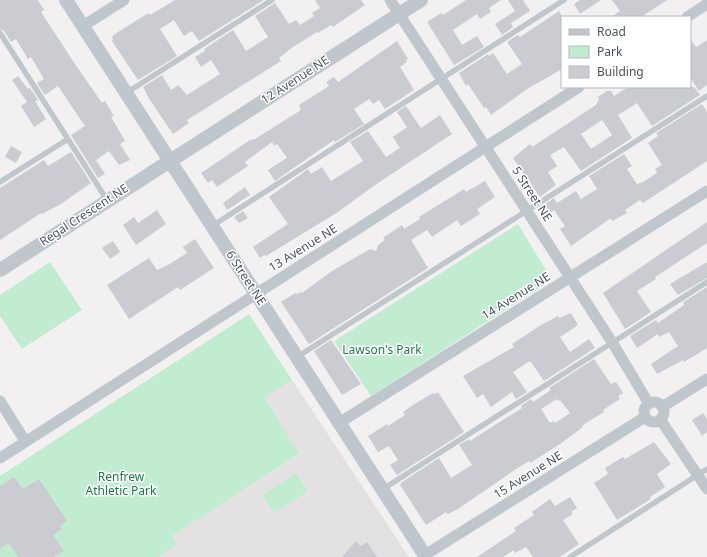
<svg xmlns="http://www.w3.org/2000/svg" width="707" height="557" font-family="'Noto Sans',sans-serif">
<rect width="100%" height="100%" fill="#f2f0f0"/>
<path fill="#e3e1e1" d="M 292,380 L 409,557 L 158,557 L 177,544 L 172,536 L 298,455 L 263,397 Z"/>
<path fill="#c2ecd2" d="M 518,224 L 552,280 L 371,396 L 334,341 Z
M 50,262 L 82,310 L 22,349 L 0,316 L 0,295 Z
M 249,314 L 292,380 L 264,397 L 299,454 L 172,536 L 177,544 L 158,557 L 0,557 L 0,476 Z
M 296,473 L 308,491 L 274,513 L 262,495 Z"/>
<path fill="#caccd2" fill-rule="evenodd" d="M 0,0 L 38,0 L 44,10 L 41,12 L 73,61 L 102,103 L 105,101 L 114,116 L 111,117 L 124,139 L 125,141 L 120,144 L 130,160 L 119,165 L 109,151 L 96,160 L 105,174 L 98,178 L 71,135 L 85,126 L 58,86 L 45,95 L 37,83 L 44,79 L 31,57 L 28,59 L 16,39 L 11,42 L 4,31 L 0,29 Z
M 175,0 L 264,0 L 199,41 L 192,31 L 184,36 L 174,20 L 160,29 L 177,56 L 138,80 L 112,41 L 113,40 L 112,36 L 137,20 L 149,13 L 150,15 Z
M 315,0 L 361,0 L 365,5 L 333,27 L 331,25 L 318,33 L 317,32 L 293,47 L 279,58 L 281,61 L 187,120 L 189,123 L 173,134 L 150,100 L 143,87 L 162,75 L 171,90 L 178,85 L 187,95 L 220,74 L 211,60 L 201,67 L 195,57 L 205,51 L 204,49 L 233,30 L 246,51 L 268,37 L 255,16 L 275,3 L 289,24 L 296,20 L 300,25 L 314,16 L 312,13 L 320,8 Z
M 466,0 L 501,0 L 489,8 L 491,12 L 480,19 L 477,14 L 453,30 L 462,45 L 477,36 L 484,47 L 454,65 L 427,22 L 441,13 L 443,15 Z
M 508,0 L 523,0 L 530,11 L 511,23 L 513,27 L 502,35 L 495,24 L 515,11 Z
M 580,0 L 601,0 L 580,14 L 574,4 Z
M 612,0 L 667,0 L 641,17 L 611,17 L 620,11 Z
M 559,11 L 562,16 L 562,69 L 527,89 L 491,115 L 486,107 L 484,108 L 468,84 L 466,86 L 459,73 L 488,54 L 489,56 L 493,53 L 507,74 L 522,64 L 507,42 L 518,35 L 520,37 Z
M 690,39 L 696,47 L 707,40 L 707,85 L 699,91 L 690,77 Z
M 397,41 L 408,59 L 406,60 L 407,62 L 400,67 L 414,90 L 385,109 L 379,100 L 373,104 L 369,99 L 354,109 L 364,124 L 335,142 L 334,140 L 275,181 L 268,170 L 287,158 L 277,144 L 274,146 L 272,142 L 245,162 L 248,166 L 217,187 L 212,180 L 208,183 L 201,173 L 250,140 L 255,139 L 301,110 L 299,105 L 329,86 L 326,82 L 334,77 L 338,82 Z
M 18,76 L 28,89 L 30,88 L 38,100 L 35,101 L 46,119 L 34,127 L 21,106 L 27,102 L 12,80 Z
M 628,87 L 694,87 L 700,95 L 652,126 L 637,103 L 618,115 L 632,138 L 581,171 L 564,147 L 550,155 L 557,166 L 548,172 L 556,185 L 540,197 L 513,158 L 530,144 L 532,147 L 596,105 L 599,100 L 598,97 L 607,91 L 611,91 L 614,96 ZM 602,120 L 612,135 L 591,149 L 581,134 Z
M 702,104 L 707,112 L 707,161 L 643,203 L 640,200 L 625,210 L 627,213 L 612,221 L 611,218 L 571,246 L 560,229 L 565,226 L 554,210 L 550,213 L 544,205 L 554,198 L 557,203 L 576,191 L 581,199 L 597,189 L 589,176 L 624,154 L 632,166 L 627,169 L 637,184 L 643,182 L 657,173 L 655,169 L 662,165 L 648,143 L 658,136 L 656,133 Z
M 406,106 L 421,128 L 440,115 L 452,134 L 375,185 L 338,212 L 266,256 L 264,255 L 260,258 L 253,247 L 288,224 L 269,197 L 308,169 L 311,174 L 322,167 L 331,181 L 363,161 L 350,142 L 368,131 L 386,157 L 400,148 L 393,137 L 407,127 L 397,112 Z
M 11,146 L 22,152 L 16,163 L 5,157 Z
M 71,152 L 91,183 L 61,204 L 42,214 L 41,213 L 0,240 L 0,188 L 44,160 L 48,166 Z
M 485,181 L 495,197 L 477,209 L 480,214 L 461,226 L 457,220 L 432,237 L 427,230 L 411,240 L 428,268 L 309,344 L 281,302 L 295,293 L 297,294 L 301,292 L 302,293 L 332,271 L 370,249 L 376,251 L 378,245 L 385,240 L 383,238 L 402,225 L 404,229 L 420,219 L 419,217 L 464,189 L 466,192 Z
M 245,187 L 250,195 L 227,210 L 223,203 Z
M 157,210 L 166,224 L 136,245 L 123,225 L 134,217 L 138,223 Z
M 243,211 L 248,218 L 239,223 L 234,217 Z
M 707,222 L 707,243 L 655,277 L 656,279 L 637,291 L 651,312 L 625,329 L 603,293 Z
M 195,239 L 214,268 L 180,290 L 178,287 L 129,319 L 107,285 L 149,258 L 157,270 L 168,265 L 187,253 L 183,247 Z
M 113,241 L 120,252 L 110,259 L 102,248 Z
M 707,262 L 707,278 L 678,295 L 670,284 Z
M 707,287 L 707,348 L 684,362 L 683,360 L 657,374 L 651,364 L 678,346 L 669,332 L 659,337 L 658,334 L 637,348 L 630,336 L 656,320 L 658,323 L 684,305 L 683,302 Z
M 571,313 L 578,325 L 560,337 L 570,352 L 589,339 L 595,348 L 544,381 L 531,362 L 528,362 L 513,372 L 527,392 L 516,399 L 512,392 L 491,407 L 483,394 L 477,398 L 463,376 L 514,347 L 512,344 L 541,325 L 558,316 L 559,318 Z
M 331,340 L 361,384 L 342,395 L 314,351 Z
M 594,359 L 611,384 L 616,382 L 623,393 L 618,396 L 620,399 L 603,410 L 604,412 L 586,423 L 582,426 L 583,427 L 560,444 L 530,463 L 529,461 L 516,469 L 458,509 L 448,514 L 446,512 L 426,525 L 400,485 L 402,482 L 439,458 L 451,478 L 472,465 L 459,445 L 469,439 L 470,441 L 522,408 L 521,406 L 531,399 L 533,402 L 551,390 L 549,388 ZM 557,399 L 558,401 L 560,400 L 570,413 L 555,423 L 554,421 L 550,423 L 541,409 Z
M 438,392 L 464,432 L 397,475 L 390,465 L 398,460 L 389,446 L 378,452 L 368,436 L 387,424 L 388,426 L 405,415 L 403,412 L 413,405 L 433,393 L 435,394 Z
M 703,413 L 707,419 L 707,432 L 702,436 L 692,420 Z
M 654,442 L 671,464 L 657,474 L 665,487 L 650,497 L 651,499 L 617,520 L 594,483 L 608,474 L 605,468 L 623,457 L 625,459 Z
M 14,477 L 23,489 L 39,479 L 67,521 L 60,526 L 62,529 L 53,535 L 64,551 L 54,557 L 18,557 L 9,543 L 0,548 L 0,486 Z
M 570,497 L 577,508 L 571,512 L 573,514 L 563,520 L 579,544 L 560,557 L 533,557 L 526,547 L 515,553 L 514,550 L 503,557 L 477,557 L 516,531 L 514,528 L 534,515 L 532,512 L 550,499 L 555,506 Z
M 356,541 L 361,546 L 367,542 L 377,557 L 342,557 Z"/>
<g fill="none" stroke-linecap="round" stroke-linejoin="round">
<path stroke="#bfc7cd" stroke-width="5.5" d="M 0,33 L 107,200
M 126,93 L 272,0
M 0,182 L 68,139
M 212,226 L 564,0
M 297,357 L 707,96
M 383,489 L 707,282
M 570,557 L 707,469"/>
<path stroke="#bfc7cd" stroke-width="11" d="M 390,0 L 612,342 L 649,404
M 687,17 L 707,4
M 83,26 L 124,0
M 0,401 L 25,441
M644 412a10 10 0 1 1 20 0a10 10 0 1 1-20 0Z
M 662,407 L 707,379
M 660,419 L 707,489
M 339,423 L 707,191
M 0,458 L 579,87
M 425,555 L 645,417"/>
<path stroke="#bfc7cd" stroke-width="14" d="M 66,0 L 426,557
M 0,270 L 421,0"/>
</g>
<g text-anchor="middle" stroke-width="3" stroke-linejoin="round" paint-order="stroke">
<g font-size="12" fill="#49535c" stroke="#fff">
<text transform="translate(295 80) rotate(-33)" y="4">12 Avenue NE</text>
<text transform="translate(532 194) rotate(57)" y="4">5 Street NE</text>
<text transform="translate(84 215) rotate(-33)" y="4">Regal Crescent NE</text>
<text transform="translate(303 248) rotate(-32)" y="4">13 Avenue NE</text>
<text transform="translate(246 278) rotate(57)" y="4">6 Street NE</text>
<text transform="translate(516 296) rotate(-32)" y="4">14 Avenue NE</text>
<text transform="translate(528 475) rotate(-32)" y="4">15 Avenue NE</text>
</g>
<g font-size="12" fill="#1f784c" stroke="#fff">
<text x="382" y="354">Lawson's Park</text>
<text x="121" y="481">Renfrew<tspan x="121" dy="14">Athletic Park</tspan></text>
</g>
</g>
<rect x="561" y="16" width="130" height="72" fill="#ffffff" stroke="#b6babe"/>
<rect x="569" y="29" width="20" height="6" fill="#bfc7cd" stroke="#b6babe"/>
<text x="597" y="36" font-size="12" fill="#49535c">Road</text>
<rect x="569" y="46" width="20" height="12" fill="#c2ecd2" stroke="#b6babe"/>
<text x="597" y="56" font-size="12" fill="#49535c">Park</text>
<rect x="569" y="66" width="20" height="12" fill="#caccd2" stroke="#b6babe"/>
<text x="597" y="76" font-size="12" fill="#49535c">Building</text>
</svg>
